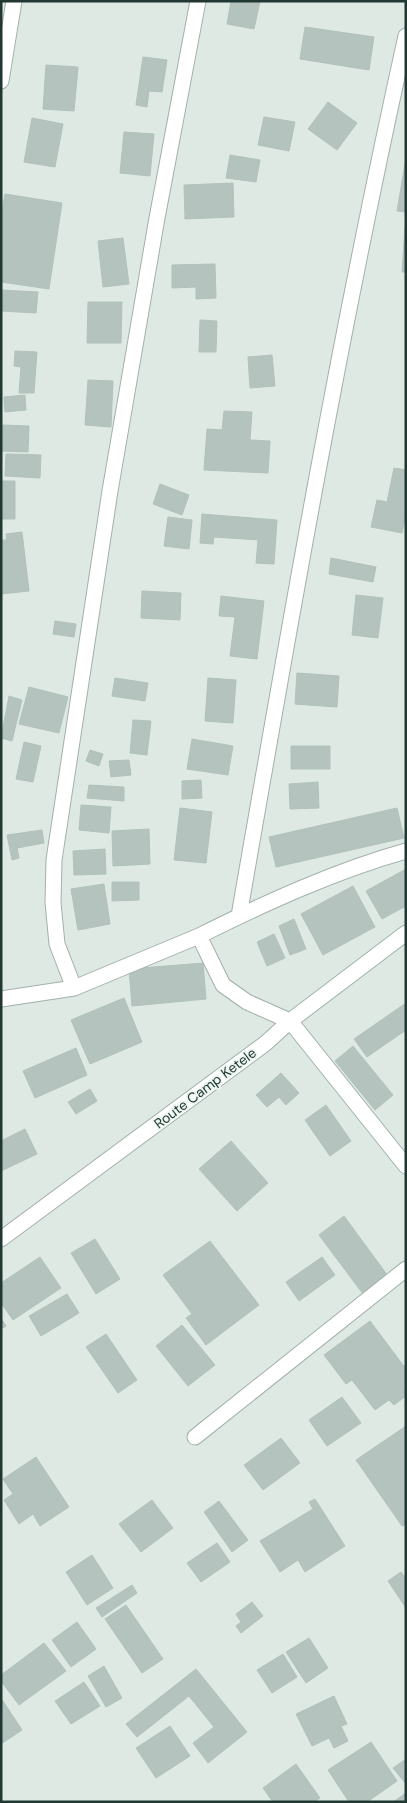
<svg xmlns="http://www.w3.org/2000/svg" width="407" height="1803" font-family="'DM Sans',sans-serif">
<rect width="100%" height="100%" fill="#dee9e4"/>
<path fill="#b4c3bd" stroke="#b1c2bb" d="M 231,1 L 260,1 L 254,29 L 227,24 Z
M 305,27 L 374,37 L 369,70 L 300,59 Z
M 143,57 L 167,60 L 162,92 L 149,91 L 147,107 L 136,105 Z
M 46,65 L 78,67 L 74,111 L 43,109 Z
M 328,102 L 357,123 L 337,150 L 308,129 Z
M 264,117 L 295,122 L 289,151 L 258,145 Z
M 32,118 L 63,124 L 55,167 L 24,162 Z
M 124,132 L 154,134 L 150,176 L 120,173 Z
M 230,155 L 260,160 L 256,182 L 226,178 Z
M 406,158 L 406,212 L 397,211 Z
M 233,183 L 234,217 L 185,219 L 184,185 Z
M 5,194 L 62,203 L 49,289 L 1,282 L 1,216 Z
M 405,228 L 406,228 L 406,272 L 402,272 Z
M 123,238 L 129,284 L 103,287 L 98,241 Z
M 215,264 L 216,298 L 196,299 L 196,287 L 172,288 L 172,265 Z
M 1,290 L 38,292 L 36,313 L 1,311 Z
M 88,302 L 122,302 L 121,343 L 87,343 Z
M 200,320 L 217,321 L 216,352 L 199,352 Z
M 15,351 L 37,352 L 34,393 L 19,393 L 21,367 L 14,366 Z
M 272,355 L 275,386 L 250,388 L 248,357 Z
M 88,380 L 113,381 L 111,427 L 85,425 Z
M 25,395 L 26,410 L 5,412 L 4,397 Z
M 224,411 L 252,412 L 250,440 L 270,441 L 268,473 L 204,470 L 207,429 L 222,430 Z
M 1,425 L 29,426 L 28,452 L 1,451 Z
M 6,454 L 41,455 L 40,478 L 5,476 Z
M 394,468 L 406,470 L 406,514 L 402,533 L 371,527 L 377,500 L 387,502 Z
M 1,481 L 15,481 L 15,519 L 1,519 Z
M 160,484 L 189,495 L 182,515 L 153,504 Z
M 202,514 L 277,520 L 274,564 L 256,563 L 258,540 L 214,537 L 213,544 L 200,543 Z
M 168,517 L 192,520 L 189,549 L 164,546 Z
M 22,532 L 29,591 L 1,594 L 1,540 L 7,540 L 6,534 Z
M 331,558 L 376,567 L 373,582 L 329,574 Z
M 142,591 L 181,593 L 180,620 L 141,618 Z
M 356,595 L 383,598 L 378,638 L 352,635 Z
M 221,596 L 264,601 L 257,659 L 230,656 L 235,617 L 219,616 Z
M 55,621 L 76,624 L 74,637 L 53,634 Z
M 297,673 L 339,676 L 337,707 L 295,704 Z
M 115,678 L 148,683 L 145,701 L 112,696 Z
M 208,678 L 236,680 L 233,723 L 205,721 Z
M 29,687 L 68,697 L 59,733 L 19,724 Z
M 9,696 L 22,700 L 12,741 L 1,738 Z
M 133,720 L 151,721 L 147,755 L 130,753 Z
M 192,739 L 233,746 L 228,775 L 187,769 Z
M 24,742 L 41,746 L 33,782 L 16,779 Z
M 291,746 L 330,746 L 330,769 L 291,769 Z
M 90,750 L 103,754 L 99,766 L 86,761 Z
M 129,760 L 131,775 L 111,777 L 109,761 Z
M 201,780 L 202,798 L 182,799 L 182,781 Z
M 318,782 L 319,808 L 290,809 L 289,784 Z
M 89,785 L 124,787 L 124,801 L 87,798 Z
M 81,805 L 111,807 L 109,833 L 79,830 Z
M 180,808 L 212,812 L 206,863 L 174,860 Z
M 397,808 L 404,838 L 276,867 L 269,837 Z
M 149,829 L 150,864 L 113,866 L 112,831 Z
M 42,830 L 44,843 L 17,848 L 19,858 L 12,860 L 7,835 Z
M 105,849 L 106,874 L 74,875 L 73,851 Z
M 406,869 L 406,906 L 382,919 L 366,891 Z
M 112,882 L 139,882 L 139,900 L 112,901 Z
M 104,884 L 110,924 L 78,930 L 71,889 Z
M 353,886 L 375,927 L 323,955 L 301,914 Z
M 294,919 L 306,949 L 290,955 L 279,926 Z
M 274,934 L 285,958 L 267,966 L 257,942 Z
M 203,963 L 206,999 L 132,1006 L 129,969 Z
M 124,998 L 142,1042 L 90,1064 L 71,1020 Z
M 406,1003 L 406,1030 L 367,1057 L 354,1039 Z
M 353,1046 L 393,1095 L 375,1110 L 335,1061 Z
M 76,1048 L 87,1075 L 35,1098 L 23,1071 Z
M 281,1073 L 299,1093 L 286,1105 L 279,1097 L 267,1107 L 256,1095 Z
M 90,1089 L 97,1101 L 76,1114 L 68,1102 Z
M 326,1105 L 351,1141 L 330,1156 L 305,1120 Z
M 25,1129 L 37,1154 L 1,1171 L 1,1141 Z
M 231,1141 L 268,1183 L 237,1211 L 199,1169 Z
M 344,1216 L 388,1276 L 363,1294 L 319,1235 Z
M 95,1239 L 120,1279 L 96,1294 L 71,1253 Z
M 210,1241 L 259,1305 L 206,1345 L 186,1318 L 192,1314 L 163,1275 Z
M 40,1257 L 61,1288 L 13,1320 L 1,1303 L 1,1283 Z
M 322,1257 L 335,1275 L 299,1301 L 286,1282 Z
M 67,1294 L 79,1313 L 41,1336 L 29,1316 Z
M 1,1318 L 6,1326 L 1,1329 Z
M 370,1321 L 406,1369 L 406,1382 L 403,1384 L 406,1387 L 406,1396 L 394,1405 L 389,1400 L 375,1410 L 352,1380 L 346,1384 L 324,1355 Z
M 182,1325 L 215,1365 L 188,1386 L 156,1346 Z
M 106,1334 L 137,1380 L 118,1393 L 86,1347 Z
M 342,1397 L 361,1423 L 327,1446 L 309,1420 Z
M 406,1426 L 406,1524 L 402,1526 L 356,1460 Z
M 281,1438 L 300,1463 L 263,1490 L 244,1465 Z
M 36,1457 L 69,1507 L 40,1526 L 33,1514 L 19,1524 L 4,1500 L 13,1494 L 3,1479 Z
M 315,1499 L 345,1546 L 305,1572 L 298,1560 L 280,1572 L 260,1541 L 313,1509 L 309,1502 Z
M 152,1500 L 173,1528 L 141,1552 L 119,1524 Z
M 219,1501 L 248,1540 L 232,1552 L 204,1512 Z
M 217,1543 L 230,1562 L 201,1582 L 187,1563 Z
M 92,1555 L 113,1588 L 87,1605 L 66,1572 Z
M 401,1572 L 406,1579 L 406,1608 L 388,1581 Z
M 132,1585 L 137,1593 L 102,1617 L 96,1608 Z
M 252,1602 L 263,1616 L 241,1633 L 236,1626 L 241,1622 L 236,1614 Z
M 126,1605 L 163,1659 L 142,1673 L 105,1619 Z
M 77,1622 L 96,1649 L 71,1667 L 52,1640 Z
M 309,1638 L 328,1668 L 306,1683 L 286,1652 Z
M 44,1643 L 66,1671 L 19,1705 L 1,1681 L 1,1675 Z
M 283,1654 L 297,1677 L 272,1693 L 257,1670 Z
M 104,1666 L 122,1698 L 106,1707 L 88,1676 Z
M 196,1669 L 247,1732 L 208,1763 L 193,1743 L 214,1727 L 189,1696 L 137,1737 L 126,1724 Z
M 84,1682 L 100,1706 L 71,1724 L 55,1701 Z
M 334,1696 L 347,1724 L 341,1726 L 348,1741 L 334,1748 L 329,1738 L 312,1746 L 296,1714 Z
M 1,1698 L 22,1730 L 1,1744 Z
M 170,1726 L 190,1756 L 156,1778 L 136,1748 Z
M 371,1742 L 397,1781 L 367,1802 L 349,1802 L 328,1770 Z
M 406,1759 L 406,1784 L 393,1768 Z
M 296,1764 L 320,1798 L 314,1802 L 273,1802 L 263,1788 Z
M 406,1793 L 406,1802 L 393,1802 Z"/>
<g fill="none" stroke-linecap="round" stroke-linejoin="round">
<defs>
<path id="minor" d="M 1,81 L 14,1
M 239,916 C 290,622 341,328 406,36
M 199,936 C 265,903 335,871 406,851
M 74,988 L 57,944 L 53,903 L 54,860 L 110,491 L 157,218 L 198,1
M 1,999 L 74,988 L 199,936 L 223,985 L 247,1002 L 290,1021 L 406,1166
M 195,1437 L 406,1269"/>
<path id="tertiary" d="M 1,1239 L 266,1043 L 290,1021 L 406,933"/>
</defs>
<use href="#minor" stroke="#a2b0ab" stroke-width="17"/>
<use href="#tertiary" stroke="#a2b0ab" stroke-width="17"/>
<use href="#minor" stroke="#fff" stroke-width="15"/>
<use href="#tertiary" stroke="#fff" stroke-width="15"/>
</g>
<g text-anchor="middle" stroke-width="4" stroke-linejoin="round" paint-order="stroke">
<g font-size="14" fill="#213732" stroke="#eef6f2">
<text transform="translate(205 1088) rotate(-37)" y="5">Route Camp Ketele</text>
</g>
</g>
<rect width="407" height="1803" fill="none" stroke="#213732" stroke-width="5"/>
</svg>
